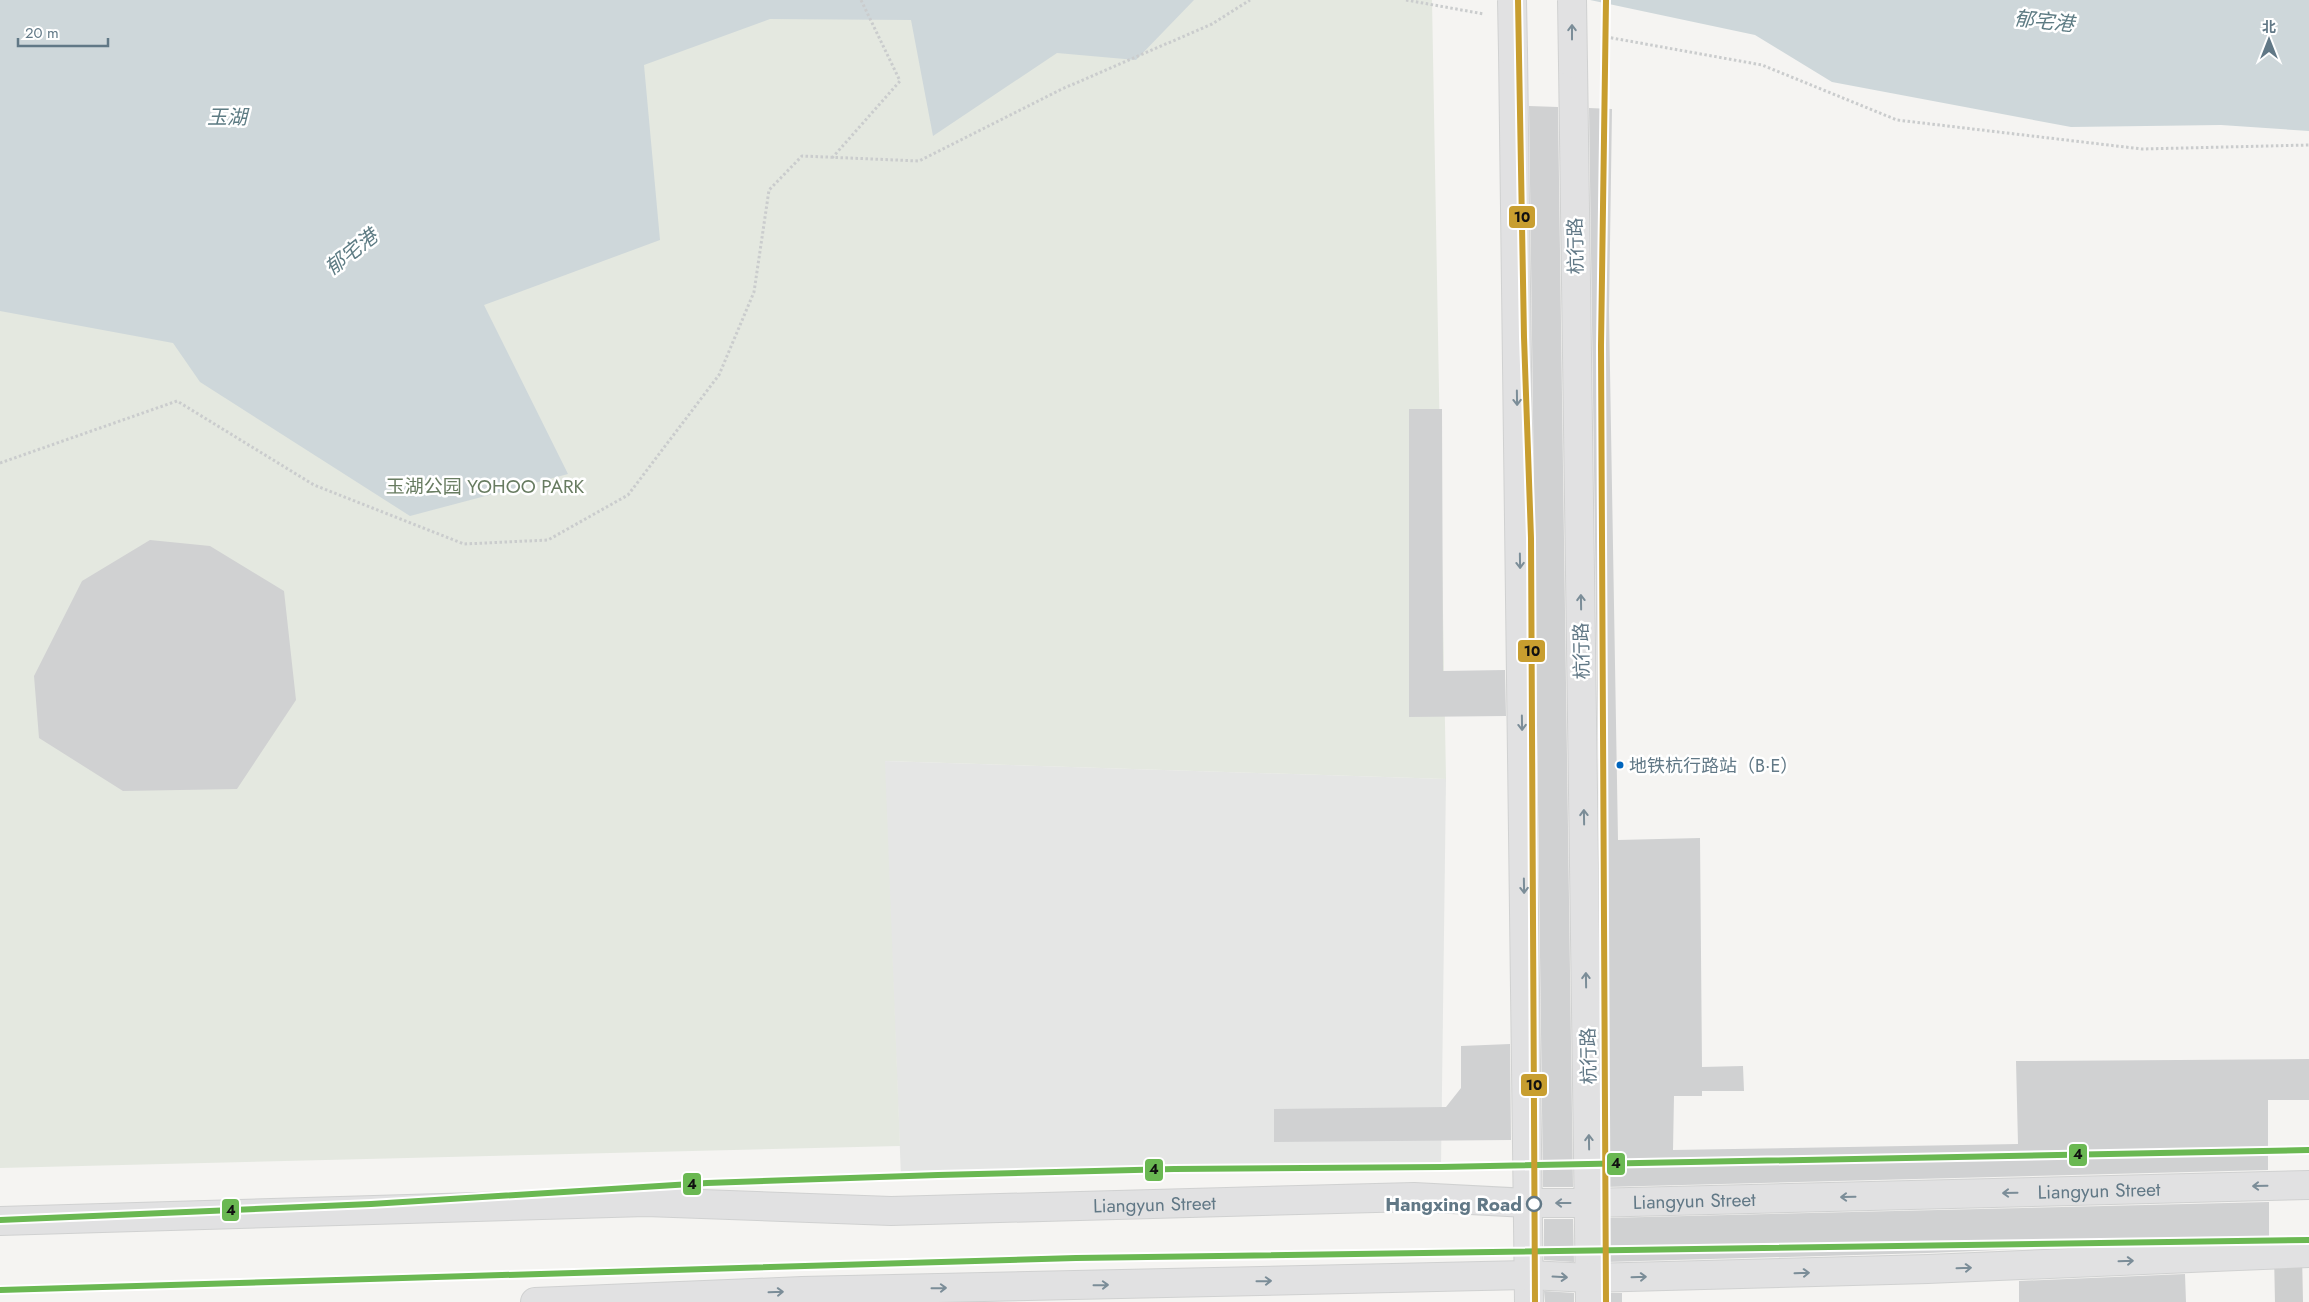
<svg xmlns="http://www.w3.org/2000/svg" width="2309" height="1302" font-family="Jost,'Noto Sans SC',sans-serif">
<rect width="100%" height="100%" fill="#f5f4f2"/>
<path fill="#e5e6e5" d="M 884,761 L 1446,779 L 1441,1167 L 901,1176 Z"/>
<path fill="#e4e8e0" d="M 0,0 L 1432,0 L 1446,779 L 885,761 L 900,1146 L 0,1168 Z"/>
<path fill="#ced7da" d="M 0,0 L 1194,0 L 1136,60 L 1057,53 L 933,136 L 911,20 L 770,19 L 644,65 L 660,240 L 484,305 L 568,474 L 410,516 L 200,382 L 173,343 L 0,311 Z
M 1590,0 L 2309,0 L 2309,131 L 2221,125 L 2071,127 L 1832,82 L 1755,35 Z"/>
<path fill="#d0d1d2" d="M 1529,106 L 1558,107 L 1573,1187 L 1543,1187 Z
M 1589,108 L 1612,109 L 1609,311 L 1618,840 L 1700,838 L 1702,1067 L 1743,1066 L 1744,1091 L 1702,1091 L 1702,1096 L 1674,1096 L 1673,1150 L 2018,1144 L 2016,1061 L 2309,1059 L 2309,1100 L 2268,1100 L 2268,1170 L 1604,1187 Z
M 1409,409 L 1442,409 L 1443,671 L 1505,670 L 1506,716 L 1409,717 Z
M 150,540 L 210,546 L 284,591 L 296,700 L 237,789 L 123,791 L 39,738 L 34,676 L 82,581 Z
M 1510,1044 L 1511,1140 L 1274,1142 L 1274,1109 L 1446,1107 L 1461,1088 L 1461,1046 Z
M 2269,1202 L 2269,1239 L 1927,1253 L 1605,1262 L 1604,1218 Z
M 1544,1219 L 1573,1219 L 1574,1262 L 1544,1260 Z
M 2185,1274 L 2186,1302 L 2019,1302 L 2019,1281 Z
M 1544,1291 L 1574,1293 L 1574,1302 L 1545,1302 Z
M 1606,1293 L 1622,1293 L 1622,1302 L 1606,1302 Z"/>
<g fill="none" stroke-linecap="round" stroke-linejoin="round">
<defs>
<g id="major">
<path d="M 1513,52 L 1529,1302"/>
<path d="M 1573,64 L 1590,1302"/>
<path id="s1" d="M 0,1221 L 646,1202 L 891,1211 L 1414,1197 L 1528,1203 L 1590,1203 L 2309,1185"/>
<path d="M 535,1302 L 802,1291 L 1529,1275 L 1590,1278 L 1928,1269 L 2309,1253"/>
</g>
</defs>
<use href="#major" stroke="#d0d1d1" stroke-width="30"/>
<path stroke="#cacccd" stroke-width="3" stroke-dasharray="2.5 2.5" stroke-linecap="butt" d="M 1406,0 L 1484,14
M 1601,36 L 1762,65 L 1897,120 L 2142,149 L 2309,145
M 832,158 L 900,81 L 861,0
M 0,463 L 177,401 L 314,485 L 464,544 L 548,540 L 628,495 L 719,375 L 754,292 L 769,190 L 802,156 L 919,161 L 1062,89 L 1212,24 L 1250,0"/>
<path stroke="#cecfcf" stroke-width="28" d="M 2288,1254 L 2289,1302"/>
<use href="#major" stroke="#e1e1e2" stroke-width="28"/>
<defs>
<path id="major-bridge" d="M 1512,0 L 1513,52
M 1572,0 L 1573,64"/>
</defs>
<use href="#major-bridge" stroke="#d0d1d1" stroke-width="30" stroke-linecap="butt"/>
<use href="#major-bridge" stroke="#e1e1e2" stroke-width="28"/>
<defs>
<path id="metro-1" d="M 0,1220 L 371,1204 L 707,1183 L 938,1175 L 1174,1169 L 1441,1167 L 2309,1150
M 0,1290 L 1076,1258 L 2309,1240"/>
<path id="metro-2" d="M 1518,0 L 1524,337 L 1531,538 L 1535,1302
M 1606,0 L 1601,346 L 1606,1302"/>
</defs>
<use href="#metro-1" stroke="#fff" stroke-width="10"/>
<use href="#metro-2" stroke="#fff" stroke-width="10"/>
<use href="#metro-1" stroke="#6ab852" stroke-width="6"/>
<use href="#metro-2" stroke="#c89e2f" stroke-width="6"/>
</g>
<defs><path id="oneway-shaft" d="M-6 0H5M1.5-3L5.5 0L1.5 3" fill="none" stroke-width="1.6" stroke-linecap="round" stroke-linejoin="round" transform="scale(1.25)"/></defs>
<g stroke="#7b8d98">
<use href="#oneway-shaft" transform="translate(1572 32) rotate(-90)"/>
<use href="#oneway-shaft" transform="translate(1517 398) rotate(89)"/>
<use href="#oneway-shaft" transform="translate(1520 561) rotate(89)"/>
<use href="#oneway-shaft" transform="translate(1581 602) rotate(-91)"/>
<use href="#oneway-shaft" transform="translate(1522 723) rotate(89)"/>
<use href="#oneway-shaft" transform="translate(1584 817) rotate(-91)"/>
<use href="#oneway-shaft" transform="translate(1524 886) rotate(89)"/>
<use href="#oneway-shaft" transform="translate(1586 980) rotate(-91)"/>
<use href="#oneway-shaft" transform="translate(1589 1142) rotate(-91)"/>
<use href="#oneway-shaft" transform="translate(2260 1186) rotate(179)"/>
<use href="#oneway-shaft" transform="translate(2010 1193) rotate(179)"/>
<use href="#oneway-shaft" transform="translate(1848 1197) rotate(179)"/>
<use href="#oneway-shaft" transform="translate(1563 1203) rotate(180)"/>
<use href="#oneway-shaft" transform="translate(2126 1261) rotate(-2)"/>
<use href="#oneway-shaft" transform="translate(1964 1268) rotate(-2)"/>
<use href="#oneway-shaft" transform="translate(1802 1273) rotate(-2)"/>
<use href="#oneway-shaft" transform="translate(1560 1277) rotate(3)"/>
<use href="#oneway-shaft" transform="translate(1639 1277) rotate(-2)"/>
<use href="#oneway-shaft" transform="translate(1264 1281) rotate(-1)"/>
<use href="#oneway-shaft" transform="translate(1101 1285) rotate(-1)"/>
<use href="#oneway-shaft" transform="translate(939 1288) rotate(-1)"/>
<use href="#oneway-shaft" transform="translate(776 1292) rotate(-2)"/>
</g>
<circle fill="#0065bd" stroke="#fff" stroke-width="2" cx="1620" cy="765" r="4.5"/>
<circle fill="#fff" stroke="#617886" stroke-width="2.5" cx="1534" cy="1204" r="7"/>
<g text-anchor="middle" stroke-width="5" stroke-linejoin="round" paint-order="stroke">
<g font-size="18" fill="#617886" stroke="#fff" text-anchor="start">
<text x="1629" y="772">地铁杭行路站（B·E）</text>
</g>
<g font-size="19" fill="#617886" stroke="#fff">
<text transform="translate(1575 246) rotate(-91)" y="7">杭行路</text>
<text transform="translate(1581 651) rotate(-91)" y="7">杭行路</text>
<text transform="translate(1588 1056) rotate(-91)" y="7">杭行路</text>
<text dy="7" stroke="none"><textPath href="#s1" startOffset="2100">Liangyun Street</textPath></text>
<text dy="7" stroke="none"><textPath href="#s1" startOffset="1695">Liangyun Street</textPath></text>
<text dy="7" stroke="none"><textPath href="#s1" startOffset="1155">Liangyun Street</textPath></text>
</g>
<g font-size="19" fill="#687c61" stroke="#fff">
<text x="485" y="493">玉湖公园 YOHOO PARK</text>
</g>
<g font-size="19" font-weight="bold" fill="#617886" stroke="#fff" text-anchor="end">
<text x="1522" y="1211">Hangxing Road</text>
</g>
<g font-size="20" font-style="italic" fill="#5d7b83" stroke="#fff">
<text transform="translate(2044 21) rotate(6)" y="7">郁宅港</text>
<text x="227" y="124">玉湖</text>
<text transform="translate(351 252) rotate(-38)" y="7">郁宅港</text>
</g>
</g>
<g stroke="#fff" stroke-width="2">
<rect x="1508" y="205" width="28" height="24" rx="5" fill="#c89e2f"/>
<rect x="1517" y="639" width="29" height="24" rx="5" fill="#c89e2f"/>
<rect x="1520" y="1073" width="28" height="24" rx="5" fill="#c89e2f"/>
<rect x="2068" y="1143" width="20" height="24" rx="5" fill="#6ab852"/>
<rect x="1606" y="1152" width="20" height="24" rx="5" fill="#6ab852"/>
<rect x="1144" y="1158" width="20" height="24" rx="5" fill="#6ab852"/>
<rect x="682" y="1172" width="20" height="24" rx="5" fill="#6ab852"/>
<rect x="221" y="1198" width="19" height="24" rx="5" fill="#6ab852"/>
</g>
<g font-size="14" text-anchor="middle" font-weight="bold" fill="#111">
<text x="1522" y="222">10</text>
<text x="1532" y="656">10</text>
<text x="1534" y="1090">10</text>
<text x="2078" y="1159">4</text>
<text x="1616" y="1168">4</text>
<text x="1154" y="1174">4</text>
<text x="692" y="1189">4</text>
<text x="231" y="1215">4</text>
</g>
<g transform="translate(2269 40)" stroke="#ffffff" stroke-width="4" paint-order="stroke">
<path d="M0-4L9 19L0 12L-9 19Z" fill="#617886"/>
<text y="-8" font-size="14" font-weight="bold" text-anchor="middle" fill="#617886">北</text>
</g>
<path d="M18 38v8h90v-8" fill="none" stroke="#617886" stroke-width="2.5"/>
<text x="25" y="38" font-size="15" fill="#617886" stroke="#ffffff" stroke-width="4" paint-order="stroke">20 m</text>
</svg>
